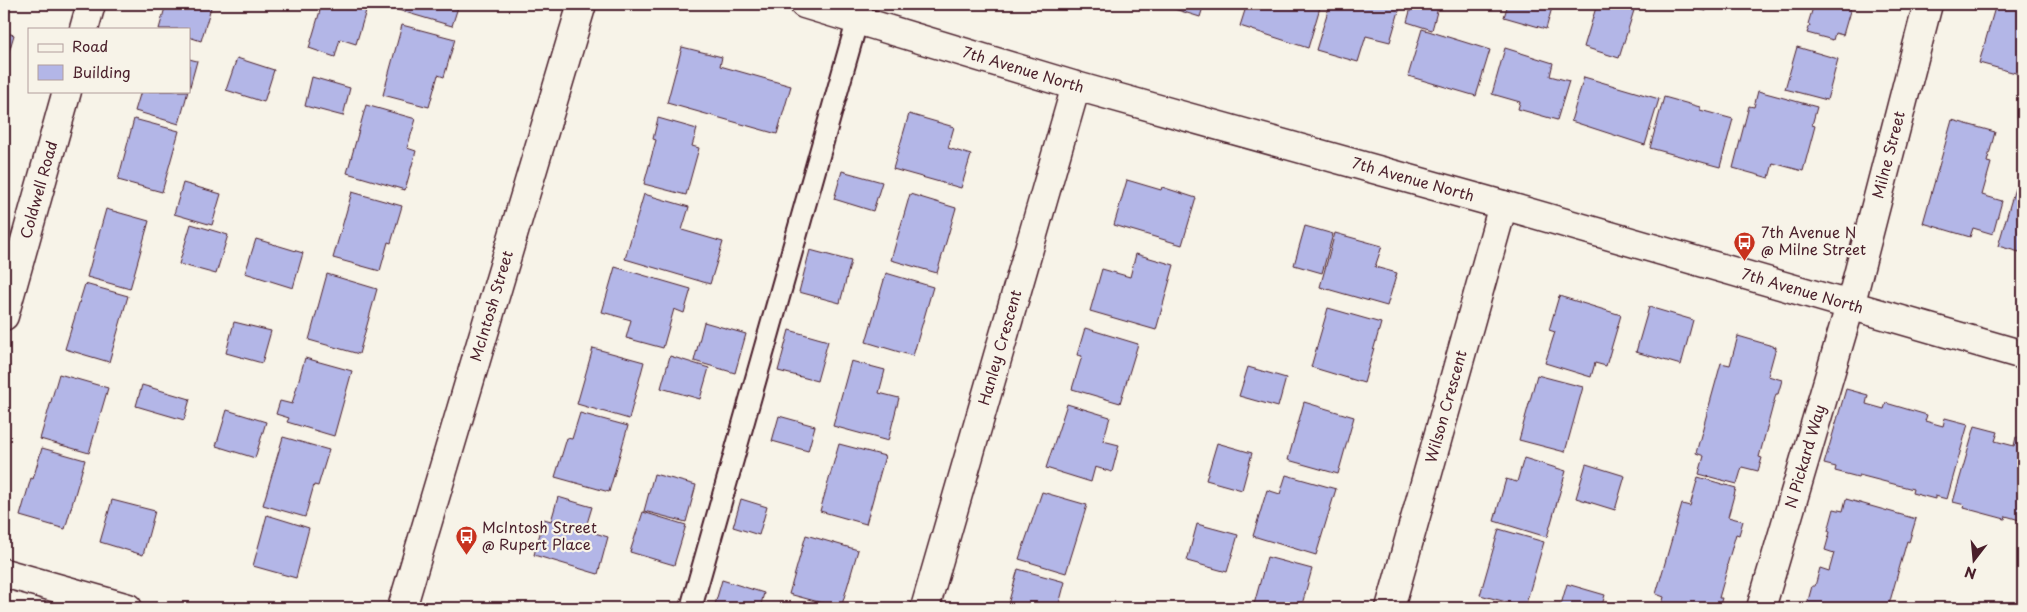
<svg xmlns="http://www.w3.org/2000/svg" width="2027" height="612" font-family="'Playpen Sans',sans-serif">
<rect width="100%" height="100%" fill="#f7f3e8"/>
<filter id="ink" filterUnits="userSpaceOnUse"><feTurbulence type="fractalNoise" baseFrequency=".02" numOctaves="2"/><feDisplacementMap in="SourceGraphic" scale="10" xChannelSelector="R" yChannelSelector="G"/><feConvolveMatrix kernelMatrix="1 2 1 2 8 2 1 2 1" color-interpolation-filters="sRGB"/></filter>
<g filter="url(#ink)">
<path fill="#b3b6e7" stroke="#4a1f2b" d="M 166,4 L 212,4 L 201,41 L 189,37 L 189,29 L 159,29 Z
M 322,4 L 368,4 L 356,44 L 340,39 L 335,57 L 309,48 Z
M 388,4 L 459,4 L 452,26 L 398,10 L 399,7 Z
M 1158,4 L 1204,4 L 1200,17 Z
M 1247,4 L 1321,4 L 1308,48 L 1240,26 Z
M 1330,4 L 1401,4 L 1390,42 L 1366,36 L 1358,62 L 1316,50 Z
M 1412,4 L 1439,4 L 1432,30 L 1407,22 Z
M 1508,4 L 1553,4 L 1546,29 L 1504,17 Z
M 1597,4 L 1636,4 L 1619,58 L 1584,47 Z
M 1691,4 L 1708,4 L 1706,11 L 1690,7 Z
M 1814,4 L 1852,4 L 1843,35 L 1835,33 L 1833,40 L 1807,33 L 1810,25 L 1808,24 Z
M 1996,4 L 2023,4 L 2023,75 L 1979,63 Z
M 402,25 L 455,39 L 444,77 L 438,75 L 429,107 L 383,95 Z
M 1422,29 L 1490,50 L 1476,96 L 1408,76 Z
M 4,32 L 14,35 L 4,68 Z
M 682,47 L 722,57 L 720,66 L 791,86 L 777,134 L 667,103 Z
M 1797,47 L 1838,59 L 1827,100 L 1785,89 Z
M 1505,48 L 1553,63 L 1550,76 L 1569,81 L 1557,120 L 1518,109 L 1520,102 L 1492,94 Z
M 237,58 L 274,70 L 264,102 L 226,90 Z
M 189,59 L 197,61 L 189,90 Z
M 312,77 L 350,88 L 343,116 L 305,106 Z
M 1584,77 L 1659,99 L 1645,145 L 1571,121 Z
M 141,91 L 188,91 L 179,124 L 135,111 Z
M 1758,91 L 1817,107 L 1812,125 L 1815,126 L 1803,171 L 1773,163 L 1769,178 L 1733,168 L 1749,106 L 1754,107 Z
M 1664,97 L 1700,107 L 1700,110 L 1733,119 L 1720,167 L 1650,148 Z
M 366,105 L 416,119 L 407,148 L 416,151 L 405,190 L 347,173 Z
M 909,114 L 954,127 L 948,148 L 971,155 L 961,188 L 893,169 Z
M 658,118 L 697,129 L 692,146 L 699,148 L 686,195 L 644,184 L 656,140 L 653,139 Z
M 134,119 L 179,131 L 162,192 L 118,180 Z
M 1952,120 L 1995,132 L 1987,162 L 1991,163 L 1982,195 L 2002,201 L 1993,234 L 1973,228 L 1970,237 L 1923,223 Z
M 842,171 L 882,182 L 873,211 L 834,199 Z
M 1127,180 L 1161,190 L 1162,187 L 1196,198 L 1182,245 L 1114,225 Z
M 183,183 L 221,194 L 212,225 L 174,214 Z
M 2015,188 L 2023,190 L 2023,253 L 1998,246 Z
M 352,192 L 402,206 L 391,243 L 388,242 L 380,271 L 333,258 Z
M 644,194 L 689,207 L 682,230 L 723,242 L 710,284 L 625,259 Z
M 910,194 L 956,208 L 937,273 L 891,260 Z
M 106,209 L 149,221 L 130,289 L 87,277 Z
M 191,224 L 228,235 L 216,274 L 179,264 Z
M 1305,226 L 1333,234 L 1322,273 L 1294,265 Z
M 1335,233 L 1382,246 L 1375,267 L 1397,273 L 1387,306 L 1320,287 Z
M 256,239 L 303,253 L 293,288 L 245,273 Z
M 810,250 L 851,261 L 840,303 L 799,292 Z
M 1136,254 L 1174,265 L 1156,330 L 1090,311 L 1102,269 L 1130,277 Z
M 615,267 L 691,289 L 684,313 L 674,309 L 663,348 L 626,338 L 631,320 L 602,312 Z
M 886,273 L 933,287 L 913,356 L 866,342 Z
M 327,274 L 377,289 L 359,354 L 309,340 Z
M 85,284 L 128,296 L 109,362 L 65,349 Z
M 1559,296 L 1621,315 L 1606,366 L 1595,363 L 1591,377 L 1545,363 L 1555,332 L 1549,330 Z
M 1649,307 L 1693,320 L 1681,365 L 1636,352 Z
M 1328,308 L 1381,323 L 1364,383 L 1311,367 Z
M 234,322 L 271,331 L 262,363 L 226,353 Z
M 704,322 L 746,334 L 735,373 L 694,361 Z
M 1085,328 L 1138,344 L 1120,403 L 1072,389 L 1082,356 L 1077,355 Z
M 789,330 L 828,341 L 817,381 L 778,371 Z
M 1738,336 L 1776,347 L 1768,376 L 1782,380 L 1778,394 L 1776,394 L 1768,424 L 1759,457 L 1762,458 L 1758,471 L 1742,467 L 1737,484 L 1699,474 L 1704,456 L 1696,453 L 1721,363 L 1730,365 Z
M 593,348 L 644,362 L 629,419 L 577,404 Z
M 670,356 L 709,368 L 700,399 L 661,388 Z
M 305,358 L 352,371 L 334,436 L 287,422 L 289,418 L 276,414 L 280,401 L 292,404 Z
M 851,361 L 885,370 L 879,393 L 899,398 L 888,441 L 833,426 Z
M 1248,367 L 1286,378 L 1278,407 L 1239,396 Z
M 59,374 L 108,388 L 89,453 L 40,439 Z
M 1537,375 L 1583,387 L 1565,452 L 1519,440 Z
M 142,385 L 190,399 L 184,420 L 136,406 Z
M 1846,389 L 1868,395 L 1866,404 L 1884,409 L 1886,403 L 1927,415 L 1925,421 L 1943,426 L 1945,418 L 1968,424 L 1947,499 L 1935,496 L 1935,499 L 1912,493 L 1913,489 L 1859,475 L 1858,477 L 1835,471 L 1836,467 L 1824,464 Z
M 1304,402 L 1354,417 L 1338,474 L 1288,460 Z
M 1067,404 L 1110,417 L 1103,441 L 1119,445 L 1112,472 L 1095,467 L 1091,482 L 1046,468 Z
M 227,410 L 266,422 L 255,458 L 216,446 Z
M 580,413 L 628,426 L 609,492 L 555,477 L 567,438 L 572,439 Z
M 779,416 L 815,426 L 808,451 L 772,441 Z
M 1975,426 L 1998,432 L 1995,441 L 2014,446 L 2016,437 L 2023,439 L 2023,521 L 2006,516 L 2005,519 L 1964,508 L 1965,505 L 1953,502 Z
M 283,437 L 329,450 L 318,486 L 314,485 L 305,517 L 263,505 Z
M 1217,443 L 1252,453 L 1242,490 L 1206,480 Z
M 839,444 L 885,456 L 866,524 L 820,511 Z
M 42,448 L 85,460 L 65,529 L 20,516 L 31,478 L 33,479 Z
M 1524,458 L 1566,471 L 1547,537 L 1494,521 L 1506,479 L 1517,482 Z
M 1586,464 L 1625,476 L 1615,510 L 1576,498 Z
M 654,474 L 696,485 L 686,522 L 644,511 Z
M 1286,475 L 1336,489 L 1316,555 L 1253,536 L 1267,490 L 1280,494 Z
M 1698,477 L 1736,488 L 1728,517 L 1743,521 L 1739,535 L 1736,534 L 1727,565 L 1728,566 L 1719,598 L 1722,598 L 1719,608 L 1661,608 L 1664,597 L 1656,594 L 1682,504 L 1690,506 Z
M 1042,492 L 1087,505 L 1066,573 L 1019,559 Z
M 558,497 L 592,507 L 585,530 L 608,537 L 598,574 L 534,555 L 544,519 L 551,521 Z
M 741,499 L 767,507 L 759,535 L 733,527 Z
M 1846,499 L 1916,519 L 1909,542 L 1907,541 L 1888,608 L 1806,608 L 1812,586 L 1815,586 L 1820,568 L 1829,571 L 1834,553 L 1825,550 L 1830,532 L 1828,531 L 1834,509 L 1843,511 Z
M 112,500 L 155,511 L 143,555 L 100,542 Z
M 643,512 L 686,525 L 674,565 L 630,552 Z
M 267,515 L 309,528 L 296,578 L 253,566 Z
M 1197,524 L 1238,535 L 1227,572 L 1187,561 Z
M 1499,529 L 1544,542 L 1525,607 L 1480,595 Z
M 806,535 L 858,550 L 841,608 L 789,594 Z
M 1267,557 L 1312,569 L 1301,608 L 1253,608 Z
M 1018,569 L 1065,582 L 1058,608 L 1007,608 Z
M 722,580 L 764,593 L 760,608 L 714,608 Z
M 1567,584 L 1605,595 L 1601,608 L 1560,608 Z"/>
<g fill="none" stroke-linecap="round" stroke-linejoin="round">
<defs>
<path id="lane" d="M 691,608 L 862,4"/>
<g id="street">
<path d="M 84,29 L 91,4"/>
<path id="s1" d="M 4,316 L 67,91"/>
<path d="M 4,573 L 128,608"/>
<path id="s2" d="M 925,608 L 1076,86"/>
<path id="s3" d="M 1390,608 L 1503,205"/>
<path id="s4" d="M 1761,608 L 1850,306 L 1928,4"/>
</g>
<g id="secondary">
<path id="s5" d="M 804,4 L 1076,86 L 1503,205 L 2023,355"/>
<path id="s6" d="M 402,608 L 582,4"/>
</g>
</defs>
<use href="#lane" stroke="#4a1f2b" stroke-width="24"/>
<use href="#street" stroke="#4a1f2b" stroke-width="31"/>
<use href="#secondary" stroke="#4a1f2b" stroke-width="31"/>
<use href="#lane" stroke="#f7f3e8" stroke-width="20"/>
<use href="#street" stroke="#f7f3e8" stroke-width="28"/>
<use href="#secondary" stroke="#f7f3e8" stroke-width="28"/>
</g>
</g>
<defs>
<symbol id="bus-pin" viewBox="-11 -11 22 30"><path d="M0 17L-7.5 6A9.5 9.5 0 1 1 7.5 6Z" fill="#c8321e" stroke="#f7f3e8"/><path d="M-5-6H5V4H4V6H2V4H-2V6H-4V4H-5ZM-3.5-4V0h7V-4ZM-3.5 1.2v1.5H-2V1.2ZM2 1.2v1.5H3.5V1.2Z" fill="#fff"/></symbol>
</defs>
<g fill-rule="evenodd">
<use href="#bus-pin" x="1732" y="230" width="25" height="34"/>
<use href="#bus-pin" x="454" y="524" width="25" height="34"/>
</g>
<g text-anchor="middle" stroke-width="4.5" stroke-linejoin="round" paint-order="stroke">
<g font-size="15" fill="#4a1f2b" stroke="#f7f3e8">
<text dy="5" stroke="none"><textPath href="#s5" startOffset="229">7th Avenue North</textPath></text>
<text dy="5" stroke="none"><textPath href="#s4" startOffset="471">Milne Street</textPath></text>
<text dy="5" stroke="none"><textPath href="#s5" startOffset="634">7th Avenue North</textPath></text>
<text dy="5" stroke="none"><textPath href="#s1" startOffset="131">Coldwell Road</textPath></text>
<text dy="5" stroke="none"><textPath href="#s5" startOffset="1039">7th Avenue North</textPath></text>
<text dy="5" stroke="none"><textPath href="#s6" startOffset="315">McIntosh Street</textPath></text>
<text dy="5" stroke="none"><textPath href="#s2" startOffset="271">Hanley Crescent</textPath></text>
<text dy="5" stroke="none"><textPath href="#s3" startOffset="209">Wilson Crescent</textPath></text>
<text dy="5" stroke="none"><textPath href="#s4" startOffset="158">N Pickard Way</textPath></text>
</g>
<g font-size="15" fill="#4a1f2b" stroke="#f7f3e8" text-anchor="start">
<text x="1761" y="238">7th Avenue N<tspan x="1761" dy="17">@ Milne Street</tspan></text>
<text x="482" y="533">McIntosh Street<tspan x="482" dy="17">@ Rupert Place</tspan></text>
</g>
</g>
<rect width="2027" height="612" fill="none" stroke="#f7f3e8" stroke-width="20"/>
<rect x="10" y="10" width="2007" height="592" fill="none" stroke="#4a1f2b" stroke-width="2" filter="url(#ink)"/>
<rect x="28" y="28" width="162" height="65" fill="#f7f3e8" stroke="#b29e9c"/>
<rect x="38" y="44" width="25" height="8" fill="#f7f3e8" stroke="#b29e9c"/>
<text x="72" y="52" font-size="15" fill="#4a1f2b">Road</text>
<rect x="38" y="65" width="25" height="15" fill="#b3b6e7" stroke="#b29e9c"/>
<text x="72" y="78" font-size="15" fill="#4a1f2b">Building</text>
<g transform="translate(1974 560) rotate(196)" stroke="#f7f3e8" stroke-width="4" paint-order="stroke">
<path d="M0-4L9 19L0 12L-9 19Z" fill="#4a1f2b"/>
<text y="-8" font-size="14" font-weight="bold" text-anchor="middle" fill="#4a1f2b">N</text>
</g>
</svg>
